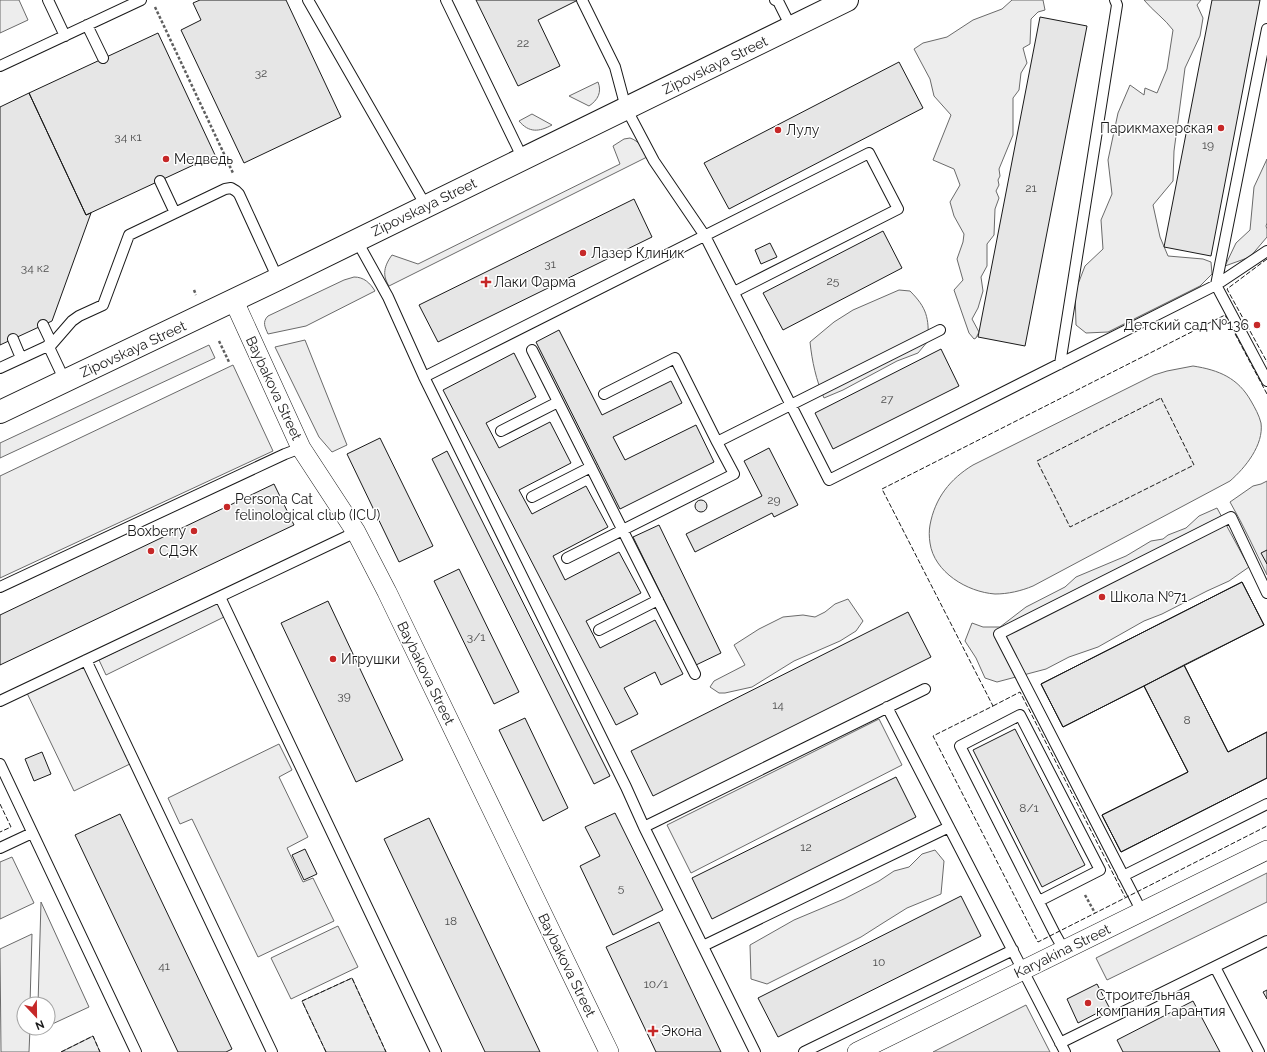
<svg xmlns="http://www.w3.org/2000/svg" width="1267" height="1052" font-family="Raleway,sans-serif">
<rect width="100%" height="100%" fill="#fff"/>
<path fill="#ededed" stroke="#6a6a6a" d="M 0,0 L 19,0 L 28,20 L 0,33 Z
M 1012,0 L 1043,0 L 1045,10 L 1038,12 L 1031,19 L 1030,44 L 1023,48 L 1027,63 L 1021,73 L 1019,90 L 1013,98 L 1013,135 L 999,169 L 1000,176 L 998,180 L 999,185 L 996,191 L 999,198 L 995,209 L 994,235 L 987,244 L 987,266 L 981,277 L 983,291 L 978,308 L 972,319 L 979,332 L 976,338 L 974,339 L 969,333 L 954,290 L 963,280 L 957,259 L 963,242 L 964,234 L 954,216 L 950,202 L 960,185 L 954,169 L 933,160 L 951,115 L 934,96 L 930,79 L 914,49 L 923,43 L 947,37 L 973,20 L 1002,9 Z
M 1144,0 L 1201,0 L 1197,5 L 1203,18 L 1200,36 L 1185,68 L 1174,151 L 1173,181 L 1153,205 L 1160,237 L 1168,256 L 1203,259 L 1211,262 L 1212,274 L 1200,286 L 1108,332 L 1086,333 L 1076,325 L 1075,292 L 1085,266 L 1103,249 L 1101,220 L 1112,194 L 1108,160 L 1118,113 L 1130,85 L 1144,95 L 1145,88 L 1157,93 L 1167,69 L 1173,30 C 1165,19 1153,11 1144,0 Z
M 598,82 C 602,92 598,100 589,106 L 569,96 Z
M 532,114 L 552,125 C 539,132 529,133 519,121 Z
M 630,138 C 639,141 643,148 649,156 L 389,286 C 382,275 384,266 392,255 L 418,264 L 620,164 L 613,146 L 624,139 Z
M 1267,159 L 1267,223 L 1266,226 L 1267,229 L 1267,237 L 1250,257 L 1225,266 L 1236,243 L 1250,230 L 1254,187 Z
M 354,277 C 364,277 370,283 375,291 L 306,326 L 268,334 C 265,327 262,322 268,316 L 344,280 Z
M 899,290 L 910,291 C 927,308 929,318 928,341 L 918,353 L 897,361 L 843,390 L 824,398 C 816,380 812,361 810,342 L 834,322 L 853,310 Z
M 305,340 L 347,445 L 332,452 L 319,437 L 275,347 Z
M 209,345 L 215,358 L 0,458 L 0,443 Z
M 233,365 L 273,451 L 0,578 L 0,476 Z
M 1193,366 C 1219,370 1238,378 1251,401 C 1255,408 1259,415 1261,423 C 1264,445 1245,468 1230,481 L 1033,586 C 1021,591 1008,594 995,594 C 967,592 934,572 930,543 C 929,537 929,530 930,525 C 935,498 950,479 973,465 L 1154,375 L 1167,371 Z
M 1267,481 L 1267,575 C 1255,551 1244,526 1230,502 L 1253,486 L 1261,484 Z
M 1217,508 L 1249,567 L 1229,581 L 1207,591 L 1162,614 L 1144,621 L 1098,647 L 1069,657 L 1046,669 L 997,682 L 985,678 L 976,658 L 965,641 L 972,623 L 983,627 L 1000,627 L 1026,607 L 1065,587 L 1076,577 L 1126,556 L 1151,541 L 1163,539 L 1168,535 L 1186,528 L 1199,516 Z
M 848,599 L 863,621 L 856,631 L 840,641 L 794,661 L 752,687 L 725,693 L 719,693 L 710,687 L 714,681 L 745,665 L 734,645 L 759,629 L 783,617 L 803,615 L 815,617 L 825,612 L 835,604 Z
M 217,602 L 224,617 L 106,675 L 99,660 Z
M 85,664 L 132,763 L 74,791 L 26,691 Z
M 879,719 L 902,765 L 691,873 L 667,825 Z
M 279,744 L 292,770 L 279,777 L 308,837 L 287,848 L 303,882 L 313,878 L 334,921 L 258,957 L 192,819 L 180,824 L 168,798 Z
M 935,850 L 944,861 L 941,894 L 907,908 L 883,923 L 861,937 L 767,984 L 751,979 L 750,945 L 794,920 L 844,899 L 879,881 L 894,871 L 909,867 L 922,854 Z
M 12,857 L 34,903 L 0,919 L 0,862 Z
M 1267,873 L 1267,902 L 1107,980 L 1096,958 Z
M 41,902 L 89,1007 L 48,1026 L 48,1004 L 38,1004 Z
M 338,926 L 358,967 L 291,999 L 271,958 Z
M 32,934 L 30,1004 L 24,1004 L 24,1028 L 30,1028 L 29,1052 L 1,1052 L 0,949 Z
M 352,978 L 386,1052 L 326,1052 L 302,1001 Z
M 1026,1005 L 1050,1052 L 933,1052 Z
M 93,1036 L 100,1052 L 61,1052 Z"/>
<path fill="#e6e6e6" stroke="#1a1a1a" d="M 200,0 L 286,0 L 341,117 L 244,163 L 181,30 L 201,20 L 193,3 Z
M 476,0 L 578,0 L 538,20 L 560,66 L 518,86 Z
M 1212,0 L 1260,0 L 1211,256 L 1164,247 Z
M 1040,17 L 1087,26 L 1025,346 L 978,337 Z
M 158,33 L 215,155 L 86,215 L 29,93 Z
M 899,62 L 923,108 L 729,209 L 704,163 Z
M 29,93 L 86,215 L 91,213 L 52,321 L 0,345 L 0,107 Z
M 634,199 L 652,237 L 438,342 L 419,305 Z
M 883,231 L 902,268 L 783,330 L 763,293 Z
M 770,243 L 777,257 L 761,264 L 755,250 Z
M 559,330 L 602,415 L 671,381 L 682,403 L 613,437 L 625,460 L 696,425 L 714,462 L 620,509 L 536,342 Z
M 941,349 L 959,386 L 833,449 L 815,413 Z
M 514,353 L 536,397 L 486,423 L 499,448 L 550,422 L 571,463 L 519,490 L 532,514 L 586,486 L 608,527 L 553,556 L 565,580 L 619,552 L 641,593 L 586,621 L 600,648 L 655,620 L 683,674 L 661,685 L 655,672 L 624,688 L 638,714 L 616,725 L 443,390 Z
M 380,438 L 433,546 L 399,562 L 347,454 Z
M 769,448 L 798,505 L 774,517 L 772,513 L 695,552 L 686,534 L 762,496 L 744,461 Z
M 447,451 L 610,776 L 594,784 L 432,459 Z
M 274,484 L 294,525 L 0,665 L 0,615 Z
M695 506a6 6 0 1 1 12 0a6 6 0 1 1-12 0Z
M 659,525 L 721,653 L 696,665 L 633,537 Z
M 1267,550 L 1267,564 L 1261,553 Z
M 459,569 L 519,692 L 494,704 L 434,581 Z
M 1242,582 L 1264,625 L 1063,727 L 1041,684 Z
M 1242,582 L 1264,625 L 1184,665 L 1228,752 L 1267,732 L 1267,778 L 1121,852 L 1102,815 L 1188,772 L 1144,686 L 1063,727 L 1041,684 Z
M 328,601 L 403,760 L 356,782 L 281,623 Z
M 908,612 L 931,657 L 653,796 L 631,751 Z
M 1184,665 L 1228,752 L 1267,732 L 1267,778 L 1121,852 L 1102,815 L 1188,772 L 1144,686 Z
M 525,718 L 568,808 L 543,821 L 499,730 Z
M 1015,729 L 1085,865 L 1042,887 L 973,750 Z
M 42,752 L 51,774 L 34,781 L 25,759 Z
M 896,777 L 916,817 L 712,919 L 692,878 Z
M 615,813 L 663,910 L 613,935 L 580,866 L 600,856 L 585,827 Z
M 120,814 L 232,1049 L 226,1052 L 178,1052 L 75,835 Z
M 429,818 L 540,1052 L 485,1052 L 384,839 Z
M 305,849 L 317,874 L 304,880 L 292,855 Z
M 961,896 L 981,936 L 778,1037 L 758,998 Z
M 659,922 L 721,1052 L 656,1052 L 606,947 Z
M 1097,984 L 1109,1007 L 1078,1023 L 1067,999 Z
M 1267,990 L 1267,999 L 1263,992 Z
M 1193,1001 L 1220,1052 L 1123,1052 L 1117,1040 Z"/>
<g fill="none" stroke-linecap="round" stroke-linejoin="round">
<defs>
<path id="lane" d="M 48,0 L 65,36
M 308,0 L 426,206
M 446,0 L 523,159
M 582,0 L 615,67 L 626,108 L 654,161 L 705,236 L 829,480 L 1216,285 L 1267,251
M 775,0 L 778,1 L 791,27
M 87,25 L 103,58
M 1267,29 L 1216,285 L 1267,381
M 0,66 L 141,0
M 160,181 L 175,213
M 357,241 L 388,297 L 424,377 L 626,787 L 644,827 L 755,1052
M 43,325 L 52,344
M 13,339 L 21,358
M 48,345 L 65,381
M 532,350 L 695,674
M 1060,364 L 1117,5 L 1115,0
M 0,368 L 52,344 L 72,321 L 79,316 L 103,305 L 129,235 L 225,189 L 231,188 L 236,191 L 239,194 L 278,279
M 424,377 L 869,153 L 898,209 L 734,292
M 604,394 L 675,358 L 717,442 L 940,330
M 501,431 L 558,402
M 532,497 L 591,467
M 567,558 L 734,474 L 717,442
M 0,587 L 285,454 L 301,448
M 220,597 L 436,1052
M 599,630 L 658,600
M 86,660 L 272,1052
M 0,701 L 356,532
M 887,707 L 1065,1052
M 0,764 L 136,1052
M 644,827 L 925,689
M 0,848 L 32,833
M 1123,876 L 1267,804
M 1039,901 L 1100,870 L 1020,715 L 960,746 L 1055,934 L 1064,950
M 1142,912 L 999,634 L 1231,517 L 1267,593
M 703,946 L 949,827
M 1215,967 L 1259,1052
M 1060,1043 L 1267,941
M 804,1052 L 1013,950"/>
<path id="street" d="M 234,301 L 301,448 L 356,532 L 387,592 L 609,1052
M 857,1052 L 1267,850"/>
<path id="secondary" d="M 0,412 L 278,279 L 847,0"/>
</defs>
<use href="#lane" stroke="#1a1a1a" stroke-width="12"/>
<use href="#street" stroke="#1a1a1a" stroke-width="20"/>
<use href="#secondary" stroke="#1a1a1a" stroke-width="24"/>
<path stroke="#5f5f5f" stroke-width="2.5" stroke-dasharray="3 2" stroke-linecap="butt" d="M 155,7 L 233,173
M 194,290 L 196,295
M 219,341 L 229,362
M 1085,895 L 1095,913"/>
<use href="#lane" stroke="#fff" stroke-width="10"/>
<use href="#street" stroke="#fff" stroke-width="19"/>
<use href="#secondary" stroke="#fff" stroke-width="22"/>
<path stroke="#1a1a1a" stroke-width="1" stroke-dasharray="5 2" stroke-linecap="butt" d="M 1267,259 L 1227,289 L 1267,362
M 1267,394 L 1225,315 L 882,489 L 993,706 L 933,736 L 1038,942 L 1267,826
M 1161,398 L 1194,465 L 1070,527 L 1037,461 Z
M 993,706 L 1020,692 L 1125,897
M 0,804 L 11,827 L 0,832
M 61,1052 L 93,1036 L 100,1052
M 326,1052 L 302,1001 L 352,978 L 386,1052"/>
</g>
<g fill="#c62828" stroke="#fff" stroke-width="1.5">
<circle cx="1221" cy="128" r="4"/>
<circle cx="778" cy="130" r="4"/>
<circle cx="166" cy="159" r="4"/>
<circle cx="583" cy="253" r="4"/>
<path d="M484 276h4v4h4v4h-4v4h-4v-4h-4v-4h4z"/>
<circle cx="1257" cy="325" r="4"/>
<circle cx="227" cy="507" r="4"/>
<circle cx="194" cy="531" r="4"/>
<circle cx="151" cy="551" r="4"/>
<circle cx="1102" cy="597" r="4"/>
<circle cx="333" cy="659" r="4"/>
<circle cx="1088" cy="1003" r="4"/>
<path d="M651 1025h4v4h4v4h-4v4h-4v-4h-4v-4h4z"/>
</g>
<g text-anchor="middle" stroke-width="3" stroke-linejoin="round" paint-order="stroke">
<g font-size="12" fill="#4d4d4d">
<text x="523" y="47">22</text>
<text x="261" y="77">32</text>
<text x="128" y="141">34 к1</text>
<text x="1208" y="149">19</text>
<text x="1031" y="192">21</text>
<text x="550" y="268">31</text>
<text x="35" y="272">34 к2</text>
<text x="833" y="285">25</text>
<text x="887" y="403">27</text>
<text x="774" y="504">29</text>
<text x="476" y="641">3/1</text>
<text x="344" y="700">39</text>
<text x="778" y="709">14</text>
<text x="1187" y="724">8</text>
<text x="1029" y="812">8/1</text>
<text x="806" y="851">12</text>
<text x="621" y="892">5</text>
<text x="451" y="925">18</text>
<text x="879" y="966">10</text>
<text x="164" y="970">41</text>
<text x="656" y="988">10/1</text>
</g>
<g font-size="14" fill="#1a1a1a" stroke="#fff">
<text transform="translate(715 65) rotate(-26)" y="5">Zipovskaya Street</text>
<text transform="translate(424 207) rotate(-26)" y="5">Zipovskaya Street</text>
<text transform="translate(133 349) rotate(-25)" y="5">Zipovskaya Street</text>
<text transform="translate(274 388) rotate(65)" y="5">Baybakova Street</text>
<text transform="translate(426 673) rotate(64)" y="5">Baybakova Street</text>
<text transform="translate(1062 951) rotate(-26)" y="5">Karyakina Street</text>
<text transform="translate(567 965) rotate(64)" y="5">Baybakova Street</text>
</g>
<g font-size="14" fill="#1a1a1a" stroke="#fff" text-anchor="start">
<text x="1213" y="133" text-anchor="end">Парикмахерская</text>
<text x="786" y="135">Лулу</text>
<text x="174" y="164">Медведь</text>
<text x="591" y="258">Лазер Клиник</text>
<text x="494" y="287">Лаки Фарма</text>
<text x="1249" y="330" text-anchor="end">Детский сад №136</text>
<text x="235" y="504">Persona Cat<tspan x="235" dy="16">felinological club (ICU)</tspan></text>
<text x="186" y="536" text-anchor="end">Boxberry</text>
<text x="159" y="556">СДЭК</text>
<text x="1110" y="602">Школа №71</text>
<text x="341" y="664">Игрушки</text>
<text x="1096" y="1000">Строительная<tspan x="1096" dy="16">компания Гарантия</tspan></text>
<text x="661" y="1036">Экона</text>
</g>
</g>
<g transform="translate(36 1016) rotate(158)"><circle r="19" fill="#ffffff" stroke="#a3a3a3"/>
<path d="M0-3L7 15L0 10L-7 15Z" fill="#c62828"/>
<text y="-6" font-size="11" font-weight="bold" text-anchor="middle" fill="#1a1a1a">N</text>
</g>
</svg>
